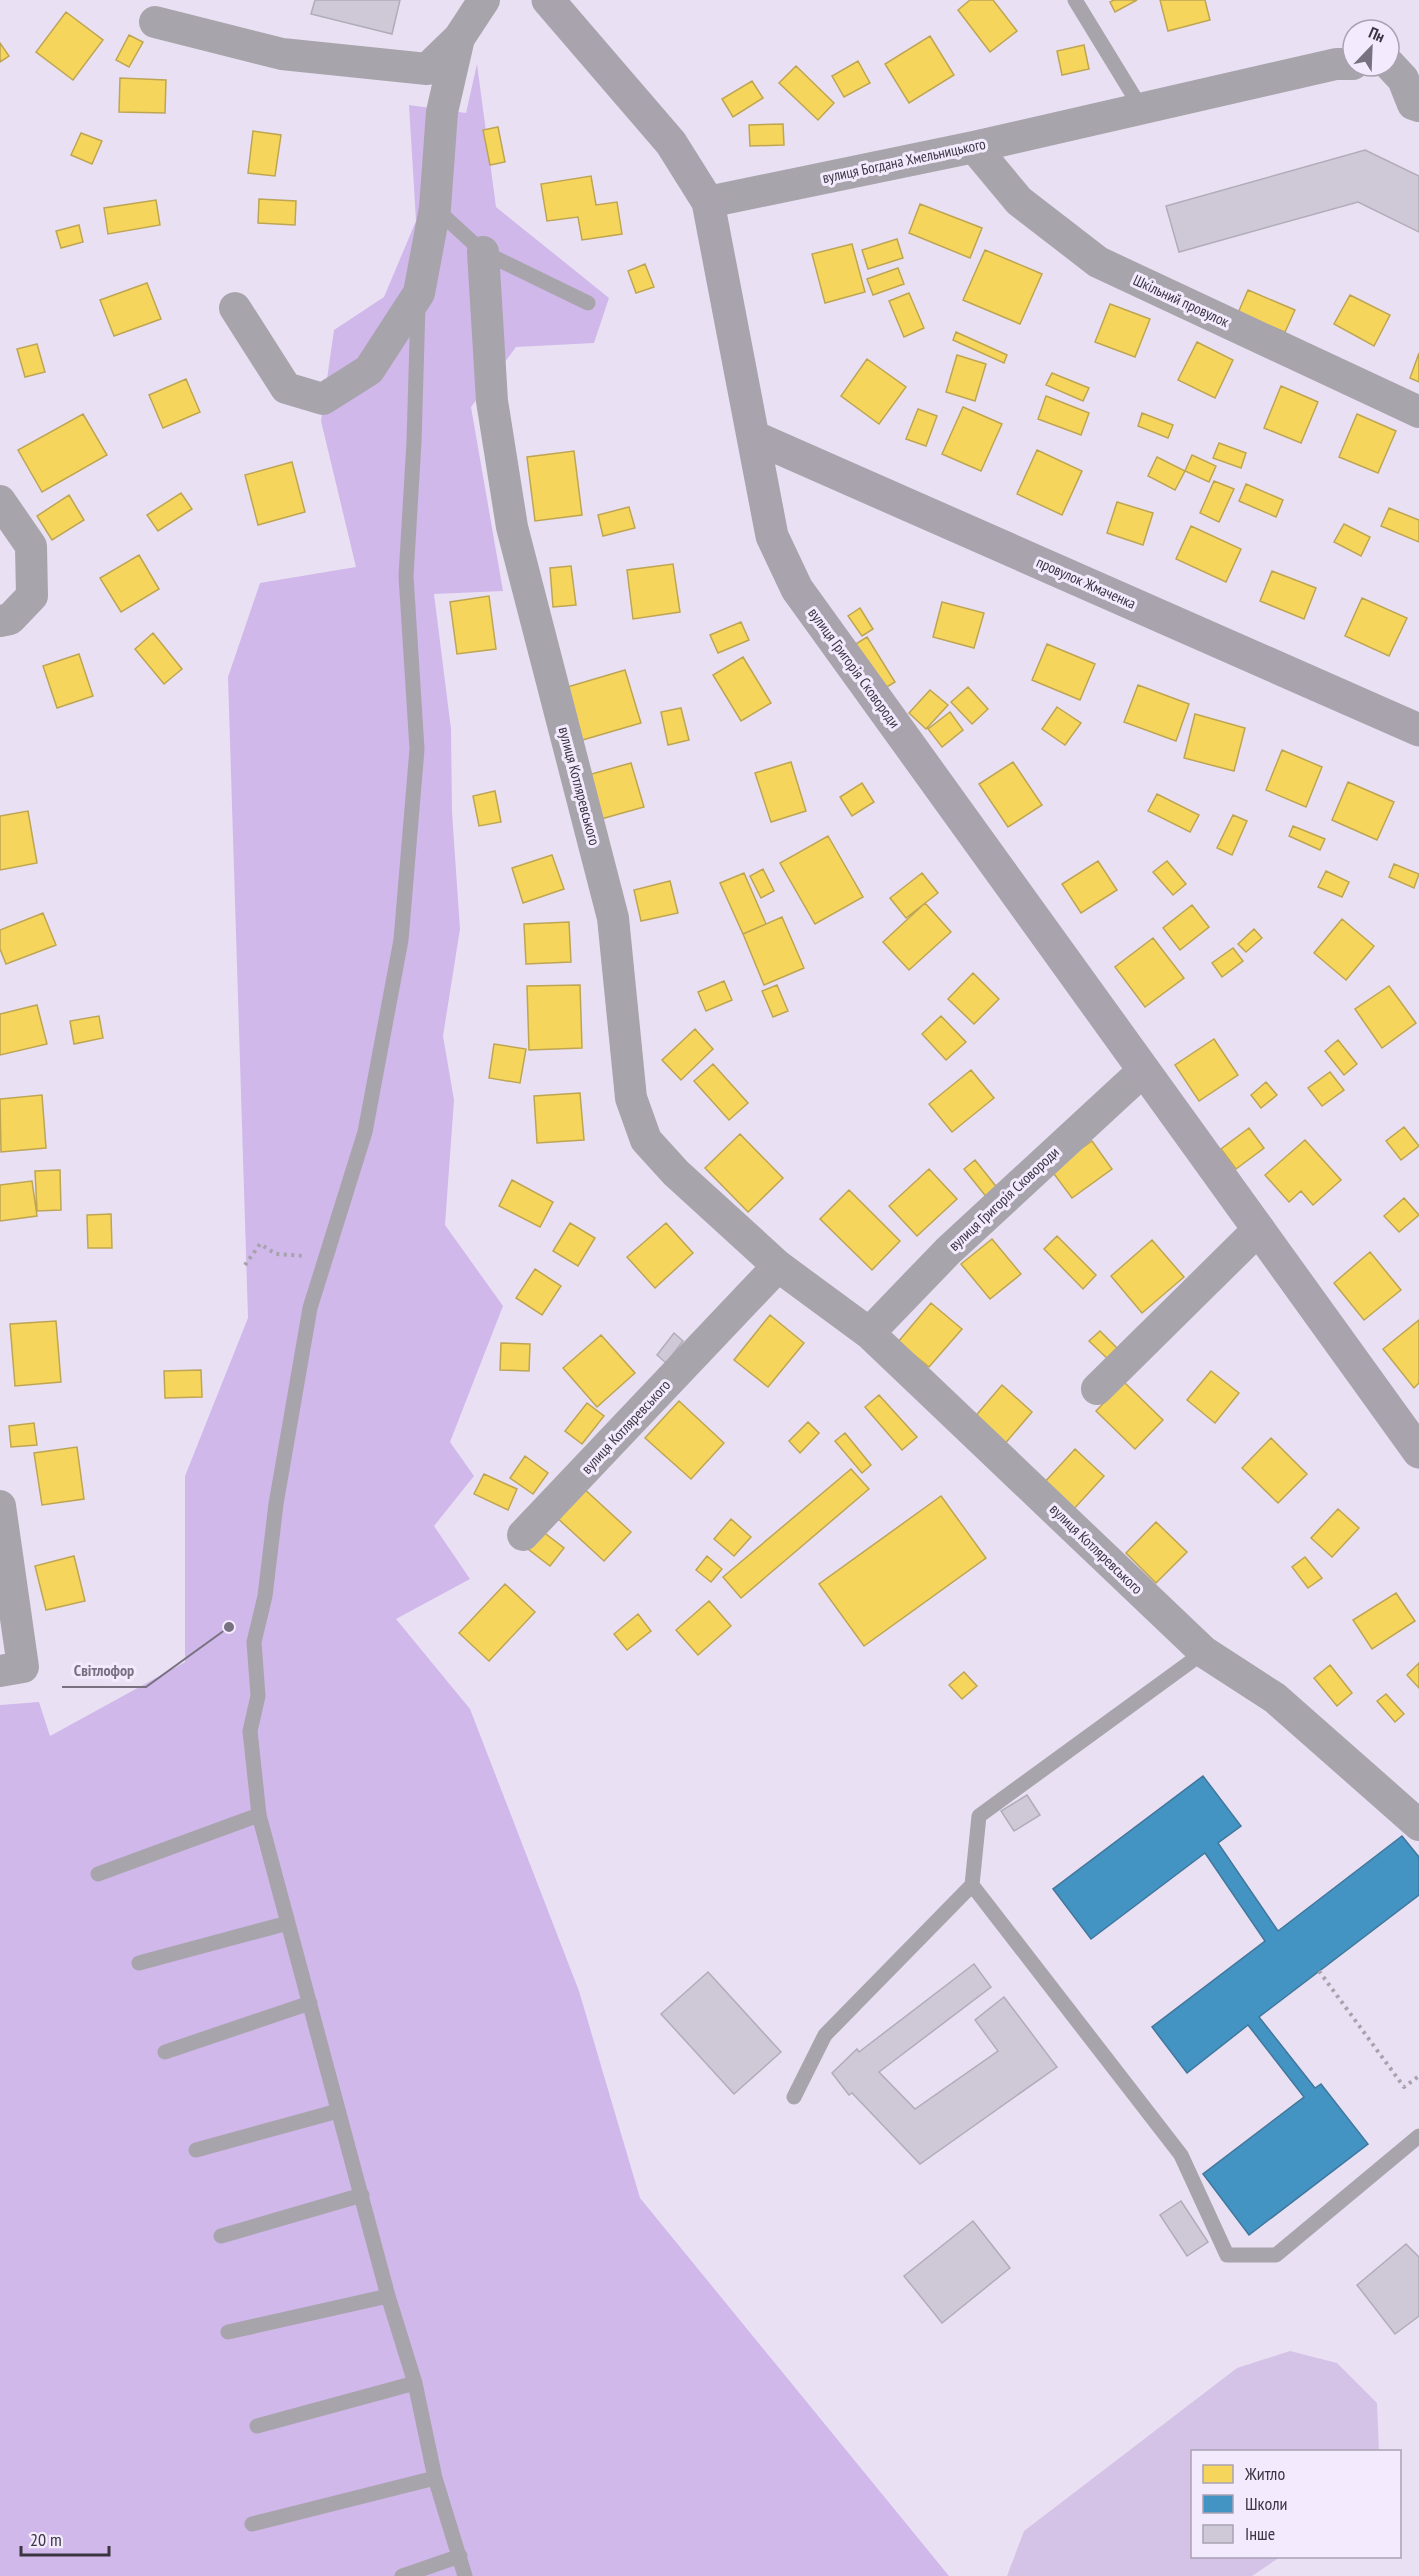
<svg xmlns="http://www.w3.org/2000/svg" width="1419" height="2576" font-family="'PT Sans Narrow',sans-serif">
<rect width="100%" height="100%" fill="#e9e1f3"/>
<path fill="#d4c3e6" d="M 1290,2351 L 1337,2363 L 1377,2403 L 1379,2451 L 1192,2452 L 1192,2556 L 1280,2557 L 1252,2576 L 1007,2576 L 1024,2531 L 1237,2368 Z"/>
<path fill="#d0b8ea" d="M 477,64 L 496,207 L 609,298 L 594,343 L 516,347 L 471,407 L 503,591 L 434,594 L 451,729 L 452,812 L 460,929 L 443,1036 L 454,1100 L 445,1225 L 503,1306 L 450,1442 L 474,1476 L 434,1526 L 470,1579 L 396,1619 L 470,1709 L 579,1991 L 640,2198 L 949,2576 L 0,2576 L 0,1705 L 39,1702 L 50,1736 L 185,1662 L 185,1476 L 248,1318 L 228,677 L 260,583 L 356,567 L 321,421 L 334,330 L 384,297 L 416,221 L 409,105 L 466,113 Z"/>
<path fill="#f6d55c" stroke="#bea554" stroke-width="1.5" d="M 970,0 L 993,0 L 1017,31 L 990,52 L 958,10 Z
M 1114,0 L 1137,0 L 1115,12 L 1110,2 Z
M 1160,0 L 1205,0 L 1210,20 L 1168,31 Z
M 66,12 L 103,40 L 73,80 L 36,52 Z
M 129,35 L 143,42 L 129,67 L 116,60 Z
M 930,36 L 954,75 L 909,103 L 885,64 Z
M 0,43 L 9,56 L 0,62 Z
M 1084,45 L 1089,69 L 1062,75 L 1057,51 Z
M 858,61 L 870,83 L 844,97 L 832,76 Z
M 796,66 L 834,103 L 818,120 L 779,83 Z
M 120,78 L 166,80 L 165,113 L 119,112 Z
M 752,81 L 763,98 L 733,117 L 722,99 Z
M 783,124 L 784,145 L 750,146 L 749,125 Z
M 498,127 L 505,162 L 490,165 L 483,130 Z
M 253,131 L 281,135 L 275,176 L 248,173 Z
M 81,133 L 102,141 L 92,164 L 71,155 Z
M 591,176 L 596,205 L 617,202 L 622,234 L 582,240 L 578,217 L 547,221 L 541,184 Z
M 259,199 L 296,201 L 295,225 L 258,223 Z
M 156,200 L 160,225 L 108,234 L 104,208 Z
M 920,204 L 982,228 L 970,258 L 909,233 Z
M 79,225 L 83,242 L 61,248 L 56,231 Z
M 897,239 L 903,258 L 868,269 L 862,250 Z
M 852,244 L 865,292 L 825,303 L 812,254 Z
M 985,250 L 1042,274 L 1020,324 L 963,300 Z
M 645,264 L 654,287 L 636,293 L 628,271 Z
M 898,268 L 904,284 L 873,295 L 867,279 Z
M 147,283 L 161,319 L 114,336 L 100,300 Z
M 1248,290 L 1295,310 L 1285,332 L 1238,313 Z
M 909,293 L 924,328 L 904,337 L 889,301 Z
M 1350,295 L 1390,315 L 1374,346 L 1334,324 Z
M 1110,304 L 1150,319 L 1135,357 L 1095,342 Z
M 956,332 L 1007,355 L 1004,363 L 953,340 Z
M 1197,342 L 1233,360 L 1215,398 L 1178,380 Z
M 37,344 L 45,372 L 25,377 L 17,349 Z
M 1419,353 L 1419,382 L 1410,378 Z
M 957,355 L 986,364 L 975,401 L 946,392 Z
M 867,359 L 906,387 L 879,424 L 841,396 Z
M 1052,373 L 1089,388 L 1083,401 L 1046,385 Z
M 186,379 L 200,412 L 163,428 L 149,395 Z
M 1281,386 L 1318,402 L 1301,443 L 1264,428 Z
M 1046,396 L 1089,413 L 1081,435 L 1038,419 Z
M 963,407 L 1002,424 L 981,471 L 942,454 Z
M 918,409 L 937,416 L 926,446 L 906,439 Z
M 1142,413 L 1173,425 L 1168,438 L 1138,426 Z
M 83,414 L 107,455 L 42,492 L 18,450 Z
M 1357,414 L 1396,431 L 1378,473 L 1339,457 Z
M 1219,443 L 1246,453 L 1241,468 L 1213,458 Z
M 1037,450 L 1082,471 L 1062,515 L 1017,494 Z
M 574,451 L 582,515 L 535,521 L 527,457 Z
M 1192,455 L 1216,466 L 1209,482 L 1185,471 Z
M 1157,457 L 1185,471 L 1175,490 L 1148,476 Z
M 292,462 L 305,512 L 258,525 L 245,475 Z
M 1214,481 L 1234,489 L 1219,522 L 1200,513 Z
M 1246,484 L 1283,500 L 1276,517 L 1239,501 Z
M 181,493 L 192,509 L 158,531 L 147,515 Z
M 69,495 L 84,520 L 52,540 L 37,516 Z
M 1117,502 L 1153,513 L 1143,545 L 1107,533 Z
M 629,507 L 635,528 L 603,536 L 598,515 Z
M 1389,508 L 1419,520 L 1419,542 L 1381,526 Z
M 1344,524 L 1370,537 L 1361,556 L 1334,542 Z
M 1191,526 L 1241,549 L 1226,582 L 1176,559 Z
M 139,555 L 159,589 L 121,612 L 100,578 Z
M 673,564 L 680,612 L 633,619 L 627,570 Z
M 571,566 L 576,605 L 553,607 L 550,568 Z
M 1272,571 L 1316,588 L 1304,619 L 1260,601 Z
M 489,596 L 496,649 L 457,654 L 450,602 Z
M 1362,598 L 1407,618 L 1389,656 L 1345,636 Z
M 942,602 L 984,613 L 974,648 L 933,637 Z
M 860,608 L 873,629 L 862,636 L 848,616 Z
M 741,622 L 749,640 L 718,653 L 710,635 Z
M 153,633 L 182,669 L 164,684 L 135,649 Z
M 867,637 L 895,682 L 882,690 L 854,645 Z
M 1047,644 L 1095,664 L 1080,700 L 1032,680 Z
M 79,654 L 93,696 L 57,708 L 43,666 Z
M 743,657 L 771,703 L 741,721 L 713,675 Z
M 625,670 L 641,723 L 579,741 L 564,688 Z
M 1138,685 L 1189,704 L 1176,741 L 1124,722 Z
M 968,687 L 988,709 L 972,724 L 951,702 Z
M 930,690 L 948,705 L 926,729 L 909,713 Z
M 1057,707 L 1081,723 L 1065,745 L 1042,729 Z
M 681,708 L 689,740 L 668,745 L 661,712 Z
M 950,712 L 963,730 L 942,747 L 928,729 Z
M 1195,714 L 1245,728 L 1234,771 L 1184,758 Z
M 1282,750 L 1322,767 L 1306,807 L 1266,790 Z
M 791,762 L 806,811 L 771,822 L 755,773 Z
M 1013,762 L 1042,805 L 1008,827 L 979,784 Z
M 631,763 L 644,807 L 601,819 L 588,775 Z
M 1348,782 L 1394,802 L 1377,840 L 1332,820 Z
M 862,783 L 874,802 L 852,816 L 840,797 Z
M 495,791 L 501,822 L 479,826 L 473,796 Z
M 1157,794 L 1199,815 L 1190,832 L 1148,811 Z
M 28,811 L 37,863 L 0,870 L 0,816 Z
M 1233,815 L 1247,821 L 1232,855 L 1217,848 Z
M 1293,826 L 1325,839 L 1320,850 L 1289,836 Z
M 828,836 L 863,897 L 815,924 L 780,863 Z
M 552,855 L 564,889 L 523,903 L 512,868 Z
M 1098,861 L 1117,890 L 1081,913 L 1062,884 Z
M 1167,861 L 1186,884 L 1173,895 L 1153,872 Z
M 1394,864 L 1419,874 L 1414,888 L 1389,877 Z
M 763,869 L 774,891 L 761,898 L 750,876 Z
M 1326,871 L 1349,882 L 1342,897 L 1318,887 Z
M 744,873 L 766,924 L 743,934 L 720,883 Z
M 922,873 L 938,893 L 906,918 L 890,898 Z
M 670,881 L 678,913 L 641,921 L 634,890 Z
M 925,903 L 951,932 L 909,970 L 883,942 Z
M 1192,905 L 1209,927 L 1180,950 L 1163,928 Z
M 43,913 L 56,945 L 6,964 L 0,949 L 0,930 Z
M 782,917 L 804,968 L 764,985 L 743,934 Z
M 1342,919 L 1374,946 L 1346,980 L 1314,953 Z
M 569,922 L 571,962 L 526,964 L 524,924 Z
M 1254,929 L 1262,938 L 1246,952 L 1238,944 Z
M 1153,938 L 1184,978 L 1145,1007 L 1115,967 Z
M 1233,948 L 1243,961 L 1222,977 L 1212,963 Z
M 973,973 L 999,999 L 974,1024 L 948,999 Z
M 724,981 L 732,1000 L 706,1011 L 698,992 Z
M 580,985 L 582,1048 L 529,1050 L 527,986 Z
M 777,985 L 788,1011 L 773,1017 L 762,991 Z
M 1389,986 L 1416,1023 L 1382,1048 L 1355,1009 Z
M 37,1005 L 47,1044 L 0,1055 L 0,1014 Z
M 99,1016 L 103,1038 L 74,1044 L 70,1021 Z
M 941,1016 L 966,1042 L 946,1060 L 922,1034 Z
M 695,1029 L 713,1049 L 681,1080 L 662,1060 Z
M 1214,1039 L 1238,1075 L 1199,1101 L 1175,1065 Z
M 1338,1040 L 1357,1064 L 1344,1075 L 1325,1051 Z
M 494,1044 L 526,1049 L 520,1083 L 489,1078 Z
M 713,1064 L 748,1103 L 729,1120 L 694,1081 Z
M 971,1070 L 994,1098 L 952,1132 L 929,1104 Z
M 1330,1072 L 1344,1090 L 1322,1106 L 1308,1088 Z
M 1266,1082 L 1277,1095 L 1261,1108 L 1251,1095 Z
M 580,1093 L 584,1140 L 537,1143 L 534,1096 Z
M 42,1095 L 46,1148 L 1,1152 L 0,1099 Z
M 1404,1127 L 1419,1146 L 1401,1160 L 1386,1141 Z
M 1249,1128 L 1264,1148 L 1236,1169 L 1221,1149 Z
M 740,1134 L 783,1178 L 748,1212 L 705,1168 Z
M 1305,1140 L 1341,1180 L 1313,1205 L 1301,1191 L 1289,1202 L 1265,1175 Z
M 1092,1141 L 1112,1169 L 1072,1198 L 1051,1170 Z
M 975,1160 L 999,1190 L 988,1199 L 964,1169 Z
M 929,1169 L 957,1199 L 917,1236 L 889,1206 Z
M 60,1170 L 61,1210 L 37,1211 L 35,1171 Z
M 512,1180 L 553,1202 L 540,1227 L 499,1206 Z
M 32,1181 L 37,1216 L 0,1221 L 0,1185 Z
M 849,1190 L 900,1241 L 872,1270 L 820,1219 Z
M 1404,1198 L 1419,1215 L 1399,1232 L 1384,1216 Z
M 111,1214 L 112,1248 L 88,1248 L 87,1215 Z
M 570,1223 L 595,1238 L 578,1266 L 553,1251 Z
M 666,1223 L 693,1253 L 655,1288 L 627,1257 Z
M 1057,1236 L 1096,1275 L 1083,1289 L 1044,1249 Z
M 992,1239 L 1021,1274 L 990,1299 L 961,1264 Z
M 1152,1240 L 1184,1277 L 1142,1313 L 1111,1276 Z
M 1370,1252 L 1401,1290 L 1364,1320 L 1334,1283 Z
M 535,1269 L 561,1286 L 542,1315 L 516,1298 Z
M 931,1303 L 962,1329 L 929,1367 L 898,1342 Z
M 770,1315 L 804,1343 L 768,1387 L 734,1360 Z
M 1419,1320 L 1419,1383 L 1414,1388 L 1383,1349 Z
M 56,1321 L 61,1382 L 15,1386 L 10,1324 Z
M 1100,1331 L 1122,1353 L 1112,1363 L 1089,1341 Z
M 601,1335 L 635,1373 L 597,1407 L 563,1368 Z
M 501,1343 L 530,1344 L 529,1371 L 500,1370 Z
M 201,1370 L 202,1397 L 165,1398 L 164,1371 Z
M 1211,1371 L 1239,1393 L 1215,1423 L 1187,1400 Z
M 1124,1382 L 1163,1420 L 1135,1449 L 1096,1411 Z
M 1002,1385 L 1032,1412 L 1003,1446 L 973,1419 Z
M 879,1395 L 917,1437 L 902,1450 L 865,1407 Z
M 679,1401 L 724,1443 L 691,1479 L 645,1438 Z
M 587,1403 L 604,1416 L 582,1444 L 565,1431 Z
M 808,1422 L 819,1433 L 800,1453 L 789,1441 Z
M 34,1423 L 37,1445 L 11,1447 L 9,1426 Z
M 845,1433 L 871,1465 L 862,1473 L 835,1441 Z
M 1271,1438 L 1307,1474 L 1278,1503 L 1242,1468 Z
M 77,1447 L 84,1499 L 42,1505 L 34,1453 Z
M 1075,1449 L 1104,1476 L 1072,1511 L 1043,1484 Z
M 525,1456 L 548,1473 L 533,1494 L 510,1478 Z
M 851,1469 L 869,1489 L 741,1598 L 723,1577 Z
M 484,1474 L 517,1489 L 508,1510 L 474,1494 Z
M 581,1486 L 631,1532 L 604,1561 L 554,1515 Z
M 941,1496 L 986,1558 L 864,1646 L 819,1584 Z
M 1338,1509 L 1359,1528 L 1332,1557 L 1311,1538 Z
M 731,1519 L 751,1537 L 734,1556 L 714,1539 Z
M 1156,1522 L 1187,1552 L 1156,1583 L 1126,1553 Z
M 542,1531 L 564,1548 L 550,1566 L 528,1549 Z
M 74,1556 L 85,1601 L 46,1610 L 35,1566 Z
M 707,1556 L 722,1569 L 711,1582 L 696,1570 Z
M 1305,1557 L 1322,1578 L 1308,1588 L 1292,1567 Z
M 505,1584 L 535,1612 L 489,1661 L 459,1633 Z
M 1396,1593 L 1415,1621 L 1372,1649 L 1353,1620 Z
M 709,1601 L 731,1626 L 698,1655 L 676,1630 Z
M 638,1614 L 651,1631 L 627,1650 L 614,1634 Z
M 1419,1663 L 1419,1688 L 1407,1675 Z
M 1330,1665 L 1352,1693 L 1337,1706 L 1314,1678 Z
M 964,1672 L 977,1686 L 962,1699 L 949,1685 Z
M 1386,1694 L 1404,1714 L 1395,1722 L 1377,1701 Z"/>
<path fill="#4393c3" stroke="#41779c" stroke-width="1.5" d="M 1203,1776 L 1241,1826 L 1218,1843 L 1278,1931 L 1402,1836 L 1419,1857 L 1419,1895 L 1259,2017 L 1315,2088 L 1321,2084 L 1368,2144 L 1249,2235 L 1203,2174 L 1304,2097 L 1248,2025 L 1187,2073 L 1152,2027 L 1265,1941 L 1205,1853 L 1091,1939 L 1053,1889 Z"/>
<path fill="#cfc9d7" stroke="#b2acb9" stroke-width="1.5" d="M 315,0 L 400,0 L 392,34 L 311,14 Z
M 1365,150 L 1419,176 L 1419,232 L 1358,202 L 1179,252 L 1166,206 Z
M 674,1333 L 683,1341 L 666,1363 L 657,1355 Z
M 1027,1795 L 1040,1815 L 1014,1831 L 1001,1811 Z
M 974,1964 L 991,1987 L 879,2072 L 915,2109 L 998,2051 L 975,2020 L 1004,1997 L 1057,2067 L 920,2164 L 852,2093 L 849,2095 L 832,2073 L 857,2049 L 859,2052 Z
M 708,1972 L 781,2052 L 734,2094 L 661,2014 Z
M 1181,2201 L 1208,2242 L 1187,2256 L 1160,2215 Z
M 973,2221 L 1010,2268 L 942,2323 L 904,2276 Z
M 1406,2244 L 1419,2257 L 1419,2316 L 1395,2334 L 1357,2285 Z"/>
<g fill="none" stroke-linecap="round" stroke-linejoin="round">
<path stroke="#a7a3ac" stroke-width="4" stroke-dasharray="3 4.5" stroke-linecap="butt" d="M 245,1265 L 260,1244 L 276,1254 L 304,1256
M 1319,1971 L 1404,2087 L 1419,2076"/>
<path stroke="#a8a4ac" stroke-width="15" d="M 1075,0 L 1141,108
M 435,208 L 483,252 L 588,303
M 418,305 L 414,442 L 406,576 L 417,749 L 401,940 L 365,1132 L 310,1308 L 276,1504 L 265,1596 L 254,1642 L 258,1696 L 250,1731 L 259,1815 L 388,2296 L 415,2383 L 435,2478 L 465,2576
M 1204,1652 L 979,1816 L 972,1885 L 1181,2155 L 1227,2255 L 1276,2255 L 1419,2136
M 98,1874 L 259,1815
M 139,1963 L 288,1923
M 165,2052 L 310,2003
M 794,2097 L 825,2035 L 972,1885
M 196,2150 L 338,2111
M 221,2236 L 362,2195
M 228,2332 L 388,2296
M 257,2426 L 415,2383
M 252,2524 L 435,2478
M 402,2576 L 460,2556"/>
<path stroke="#a8a4ac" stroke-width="32" d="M 155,22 L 282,54 L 427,69 L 459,38 L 484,0
M 1389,64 L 1403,79 L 1413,104 L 1419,106
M 974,147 L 1019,201 L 1098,262 L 1419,412
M 708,202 L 974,147 L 1336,64 L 1353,64
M 483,252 L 492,401 L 512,527 L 613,918 L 631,1098 L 646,1140 L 676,1173 L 778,1266 L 869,1333 L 1204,1652 L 1275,1698 L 1419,1825
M 235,308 L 286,388 L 323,399 L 369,370 L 419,293 L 435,208 L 442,112 L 459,38
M 0,501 L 31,546 L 32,596 L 10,619 L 0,621
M 869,1333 L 948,1251 L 1144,1070
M 1097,1389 L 1259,1229
M 0,1506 L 23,1667 L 0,1671
M 523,1535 L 778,1266"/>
<path stroke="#a8a3ad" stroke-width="33" d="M 548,0 L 671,143 L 708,202 L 772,536 L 797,589 L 1419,1452
M 754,437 L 1419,730"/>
</g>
<g text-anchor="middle" stroke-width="6" stroke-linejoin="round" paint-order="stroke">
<g font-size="15" fill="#3b3542" stroke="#f3eafe">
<text transform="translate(904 161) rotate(-12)" y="5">вулиця Богдана Хмельницького</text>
<text transform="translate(1181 301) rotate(25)" y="5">Шкільний провулок</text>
<text transform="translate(1086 583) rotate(24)" y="5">провулок Жмаченка</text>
<text transform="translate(854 668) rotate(54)" y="5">вулиця Григорія Сковороди</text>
<text transform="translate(579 786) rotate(75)" y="5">вулиця Котляревського</text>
<text transform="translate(1004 1199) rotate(-43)" y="5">вулиця Григорія Сковороди</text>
<text transform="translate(626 1427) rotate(-47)" y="5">вулиця Котляревського</text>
<text transform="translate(1096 1549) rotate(44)" y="5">вулиця Котляревського</text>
</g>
</g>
<path fill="none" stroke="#787180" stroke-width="2" d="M229 1627L146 1687H62"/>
<circle fill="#787180" stroke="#f3eafe" stroke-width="2" cx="229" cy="1627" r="6"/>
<g font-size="16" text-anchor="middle" font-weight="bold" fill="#787180" stroke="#f3eafe" stroke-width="6" stroke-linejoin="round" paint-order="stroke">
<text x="104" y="1676">Світлофор</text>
</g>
<rect x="1191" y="2450" width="210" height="108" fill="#f3eafe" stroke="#a9a2b3" stroke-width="1.5"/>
<rect x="1203" y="2465" width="30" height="18" fill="#f6d55c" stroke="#a9a2b3" stroke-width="1.5"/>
<text x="1245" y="2480" font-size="18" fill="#3b3542">Житло</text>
<rect x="1203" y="2495" width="30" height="18" fill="#4393c3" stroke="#a9a2b3" stroke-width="1.5"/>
<text x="1245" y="2510" font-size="18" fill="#3b3542">Школи</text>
<rect x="1203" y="2525" width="30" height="18" fill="#cfc9d7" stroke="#a9a2b3" stroke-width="1.5"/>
<text x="1245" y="2540" font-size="18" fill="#3b3542">Інше</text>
<g transform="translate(1371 48) rotate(23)"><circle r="28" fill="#f3eafe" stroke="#a9a2b3" stroke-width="1.5"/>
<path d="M0-4.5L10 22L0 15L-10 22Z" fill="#787180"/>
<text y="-9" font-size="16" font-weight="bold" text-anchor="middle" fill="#3b3542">Пн</text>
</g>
<path d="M21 2546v9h88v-9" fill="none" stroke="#3b3542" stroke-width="3"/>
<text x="30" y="2546" font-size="18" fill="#3b3542" stroke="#f3eafe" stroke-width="4.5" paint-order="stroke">20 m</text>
</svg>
